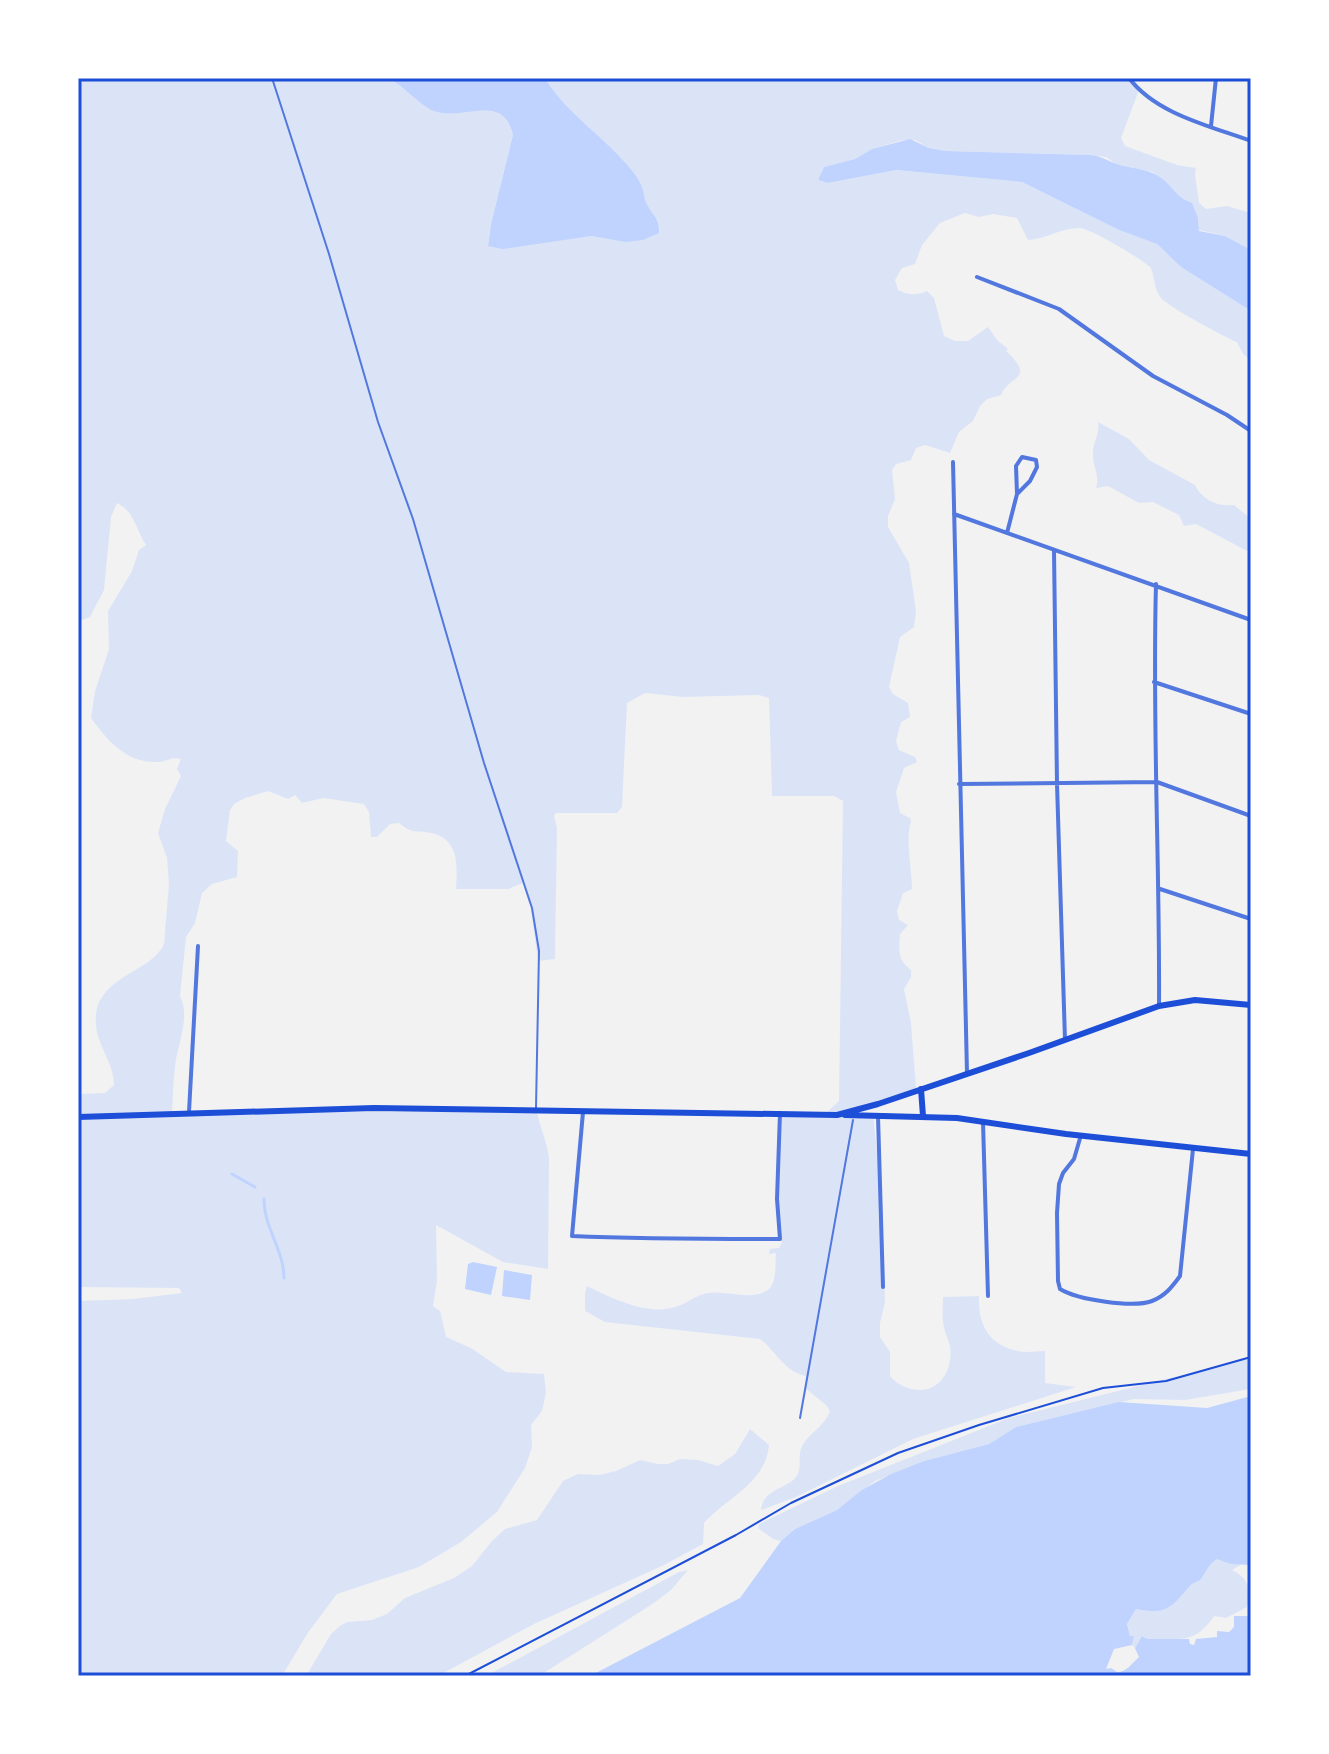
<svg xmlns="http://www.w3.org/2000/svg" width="1329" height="1754" font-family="'Sofia Sans Condensed',sans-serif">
<rect width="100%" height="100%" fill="#f2f2f2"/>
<path fill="#dbe4f7" d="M 78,78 L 388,78 C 395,82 404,85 410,91 C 417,98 423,107 434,111 C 465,122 501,91 513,135 L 491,224 L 488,245 L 591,236 L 625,242 L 659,233 C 661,219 654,217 648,206 C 642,195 646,187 634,173 C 607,138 568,116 545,78 L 1128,78 L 1139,90 L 1121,138 L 1125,146 L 1177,165 L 1196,168 L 1195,175 L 1199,203 L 1206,209 L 1227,206 L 1251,213 L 1251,250 L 1225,236 L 1199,230 L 1198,218 L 1165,180 L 1152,172 L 1116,164 L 1106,157 L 1090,155 L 946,151 L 929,148 L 915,140 L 903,140 L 872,149 L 855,159 L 824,167 L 818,180 L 829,183 L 895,170 L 1022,182 L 1119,230 L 1157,244 L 1181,267 L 1251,311 L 1251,361 L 1243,354 L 1237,342 C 1228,339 1167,306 1161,298 C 1155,292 1154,276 1151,268 C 1142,259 1090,228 1079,228 C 1061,228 1046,239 1028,240 L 1017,218 L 993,214 L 979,217 L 965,213 L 940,223 L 922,245 L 915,264 L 902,268 L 895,280 L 898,290 C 908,295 916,296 927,291 L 934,298 L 944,336 L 955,341 L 968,341 L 988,327 L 997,340 L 1008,349 L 1006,351 C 1037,380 1009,375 1001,395 L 987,399 L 980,406 L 973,421 L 959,432 L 950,453 L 925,445 L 916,448 L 911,460 L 896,464 L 892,470 L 895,499 L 888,516 L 888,527 L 909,563 L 916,611 L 914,627 L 900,637 L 889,687 L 893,694 L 908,703 L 910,717 L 901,722 L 896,741 L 899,750 L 915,757 L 917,762 L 904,768 L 896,792 L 900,813 L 910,818 L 911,822 C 905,838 912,870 912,889 L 903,893 L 897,911 L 899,920 L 908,925 L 900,934 C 899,951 897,959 911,970 L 911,977 L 904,989 L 911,1023 L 916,1088 L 854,1113 L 873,1114 L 882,1201 L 885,1302 L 880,1323 L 880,1337 L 890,1352 L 890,1376 C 897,1385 911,1391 923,1390 C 944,1387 953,1365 950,1346 C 948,1338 944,1331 943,1322 C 942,1314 943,1305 943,1297 L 979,1296 C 978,1324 988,1345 1018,1351 C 1026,1353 1036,1351 1045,1351 L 1045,1383 L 1076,1387 L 913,1439 L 796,1497 L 761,1510 C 763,1492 779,1490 792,1481 C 805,1471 796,1458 802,1446 C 810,1432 825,1426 830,1411 L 826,1405 L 805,1388 L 806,1376 C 784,1372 776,1351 760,1339 L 605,1322 L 585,1311 L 585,1293 L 587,1286 C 611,1298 648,1316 675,1307 C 687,1304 697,1294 709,1293 C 727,1290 754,1302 769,1289 C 777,1281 775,1263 776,1253 L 769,1254 L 770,1249 L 779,1248 L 782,1242 L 778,1238 L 779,1113 L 826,1113 L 839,1101 L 843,801 L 834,796 L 772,796 L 769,698 L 759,695 L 683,697 L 645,693 L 627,703 L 622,807 L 617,813 L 556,813 L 554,816 L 557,828 L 555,959 L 538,961 L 531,909 L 523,883 L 508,889 L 456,889 C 457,868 460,842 435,834 C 419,829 414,836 399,823 L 390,824 L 377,837 L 371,837 L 369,812 L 364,804 L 323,798 L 302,803 L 295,795 L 288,799 L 268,791 L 245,798 L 234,804 L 230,810 L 226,841 L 238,851 L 237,877 L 212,884 L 202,893 L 195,923 L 186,937 L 180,996 C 191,1017 177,1045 175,1067 C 173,1082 173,1098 172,1113 L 537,1111 C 540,1128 547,1141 549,1158 L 548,1269 L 503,1262 L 436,1225 L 437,1280 L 433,1306 L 440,1311 L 446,1337 L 471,1348 L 506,1372 L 544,1374 L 546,1393 L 542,1411 L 531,1425 L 532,1447 L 525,1468 L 497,1512 L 461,1542 L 419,1567 L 337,1594 L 307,1634 L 282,1676 L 78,1676 L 78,1301 L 133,1299 L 182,1293 L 179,1288 L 78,1287 L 78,1094 L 105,1093 L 114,1085 C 114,1063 98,1047 96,1026 C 91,976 151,974 164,944 L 169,884 L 167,858 L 158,833 L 165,809 L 181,776 L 177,769 L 181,759 C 172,756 166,762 157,762 C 126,763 107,740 91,718 L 95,691 L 109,649 L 108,611 L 132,571 L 139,550 L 146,545 C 136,530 135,512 117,503 L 111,517 L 104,590 L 90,617 L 82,620 L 78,618 Z
M 1098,422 L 1129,439 L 1149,460 L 1195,485 C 1202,500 1218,507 1234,505 L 1251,519 L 1251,553 L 1196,524 L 1184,526 L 1179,515 L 1153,502 L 1139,503 L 1108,486 L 1096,488 C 1100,475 1093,468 1093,455 C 1092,444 1100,434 1098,422 Z
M 1251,1358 L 1250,1389 L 1185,1400 L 1134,1399 L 1016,1427 L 989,1444 L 924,1461 L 875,1481 L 837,1510 L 795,1529 L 781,1541 L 773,1539 L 758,1528 L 759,1524 L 838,1486 L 1009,1418 Z
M 750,1429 L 769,1445 C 766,1483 726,1498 704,1523 L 703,1544 L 664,1565 L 534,1624 L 438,1676 L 306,1676 L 331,1634 L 340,1626 L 347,1622 L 372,1620 L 387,1614 L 405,1598 L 454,1578 L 472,1566 L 492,1541 L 505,1529 L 537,1520 L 563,1481 L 578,1474 L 599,1475 L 616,1471 L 640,1460 L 658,1464 L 668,1464 L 680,1459 L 698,1460 L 718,1466 L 735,1454 Z
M 1217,1559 L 1242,1564 L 1232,1570 C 1249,1578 1251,1589 1247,1607 L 1226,1618 L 1214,1616 C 1195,1645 1178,1639 1147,1639 L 1142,1636 L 1135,1648 L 1132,1645 L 1134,1637 L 1130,1636 L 1127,1624 L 1136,1609 C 1164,1615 1173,1606 1190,1586 C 1193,1582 1198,1581 1201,1578 C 1207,1571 1208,1565 1217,1559 Z
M 688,1570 L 671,1590 L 654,1603 L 539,1676 L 486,1676 L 679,1572 Z"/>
<path fill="#bfd3fe" d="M 388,78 L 545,78 C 568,116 607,138 634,173 C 646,188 642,195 648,206 C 654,217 660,219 659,233 L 643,240 L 625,242 L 591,236 L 503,249 L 488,246 L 491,224 L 513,135 C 502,91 465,122 434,111 C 420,106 405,86 388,78 Z
M 910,139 L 929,148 L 946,151 L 1090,155 C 1102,156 1109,162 1120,165 C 1135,169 1150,169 1163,179 C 1175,189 1176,197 1192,203 L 1198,218 L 1199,231 L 1225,236 L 1251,250 L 1251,311 L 1181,267 L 1157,244 L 1119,230 L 1022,182 L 896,170 L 828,183 L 818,180 L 824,167 L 855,159 L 872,149 Z
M 473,1262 L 497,1267 L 491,1295 L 465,1289 L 468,1264 Z
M 504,1270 L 532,1275 L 530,1300 L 502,1296 Z
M 1251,1396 L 1251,1565 L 1231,1564 L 1217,1559 C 1208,1565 1207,1571 1201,1579 C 1198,1582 1193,1582 1190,1586 C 1171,1608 1166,1615 1136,1609 L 1127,1624 L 1130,1636 L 1134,1636 L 1132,1645 L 1114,1649 L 1106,1669 L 1111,1668 L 1117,1672 C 1127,1672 1131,1664 1139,1657 L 1135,1648 L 1142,1636 L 1147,1639 L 1189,1639 L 1190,1644 L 1194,1645 L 1196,1639 L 1217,1637 L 1217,1631 L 1229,1632 L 1234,1627 L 1234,1616 L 1251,1616 L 1251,1676 L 590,1676 L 740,1598 L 781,1541 L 795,1529 L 837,1510 L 862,1490 L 891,1474 L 924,1461 L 989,1444 L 1016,1427 L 1119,1402 L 1207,1408 Z"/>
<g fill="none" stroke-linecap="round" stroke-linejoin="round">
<path stroke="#bfd3fe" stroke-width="3" d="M 232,1174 L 255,1187
M 264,1199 C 264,1228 284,1250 284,1278"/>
<path stroke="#1d4ed8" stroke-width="2" d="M 465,1676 L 736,1535 L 791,1503 L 898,1453 L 979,1425 L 1103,1388 L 1166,1381 L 1251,1357"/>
<path stroke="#5277de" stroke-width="2" d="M 272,78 L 329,254 L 378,422 L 413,519 L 484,763 L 532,908 L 539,951 L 536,1108
M 800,1418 L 853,1120"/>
<path stroke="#5277de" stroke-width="4" d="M 1129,78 C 1156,114 1210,126 1251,141
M 1211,126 L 1216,78
M 977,277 L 1059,309 L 1153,376 L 1227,415 L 1251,431
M 1022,457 L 1036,460 L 1037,467 L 1030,481 L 1017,494 L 1016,466 Z
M 953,462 L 967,1073
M 954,514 L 1251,620
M 1007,533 L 1017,494
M 1054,550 L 1057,784 L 1065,1040
M 1156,584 C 1152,725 1160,865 1159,1006
M 1154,682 L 1251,714
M 959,784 L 1157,782 L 1251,816
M 1160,889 L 1251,919
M 189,1112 L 198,946
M 583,1112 L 572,1236 C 641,1239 711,1239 780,1239 L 777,1199 L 780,1113
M 878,1116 L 883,1287
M 983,1122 L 988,1296
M 1081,1135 L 1074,1159 L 1063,1173 L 1059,1184 L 1057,1213 L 1058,1281 L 1060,1289 C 1078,1300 1133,1308 1152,1301 C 1165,1296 1172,1287 1180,1276 L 1193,1149"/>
<path stroke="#1d4ed8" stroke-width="6" d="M 921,1089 L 923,1116
M 845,1115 L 957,1118 L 1066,1134 L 1251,1154
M 78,1117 L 374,1108 L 837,1115 L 878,1104 L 1029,1053 L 1159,1006 L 1195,1000 L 1251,1005"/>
</g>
<rect width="1329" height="1754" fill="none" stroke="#ffffff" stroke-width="160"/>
<rect x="80" y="80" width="1169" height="1594" fill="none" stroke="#1d4ed8" stroke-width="3"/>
</svg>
